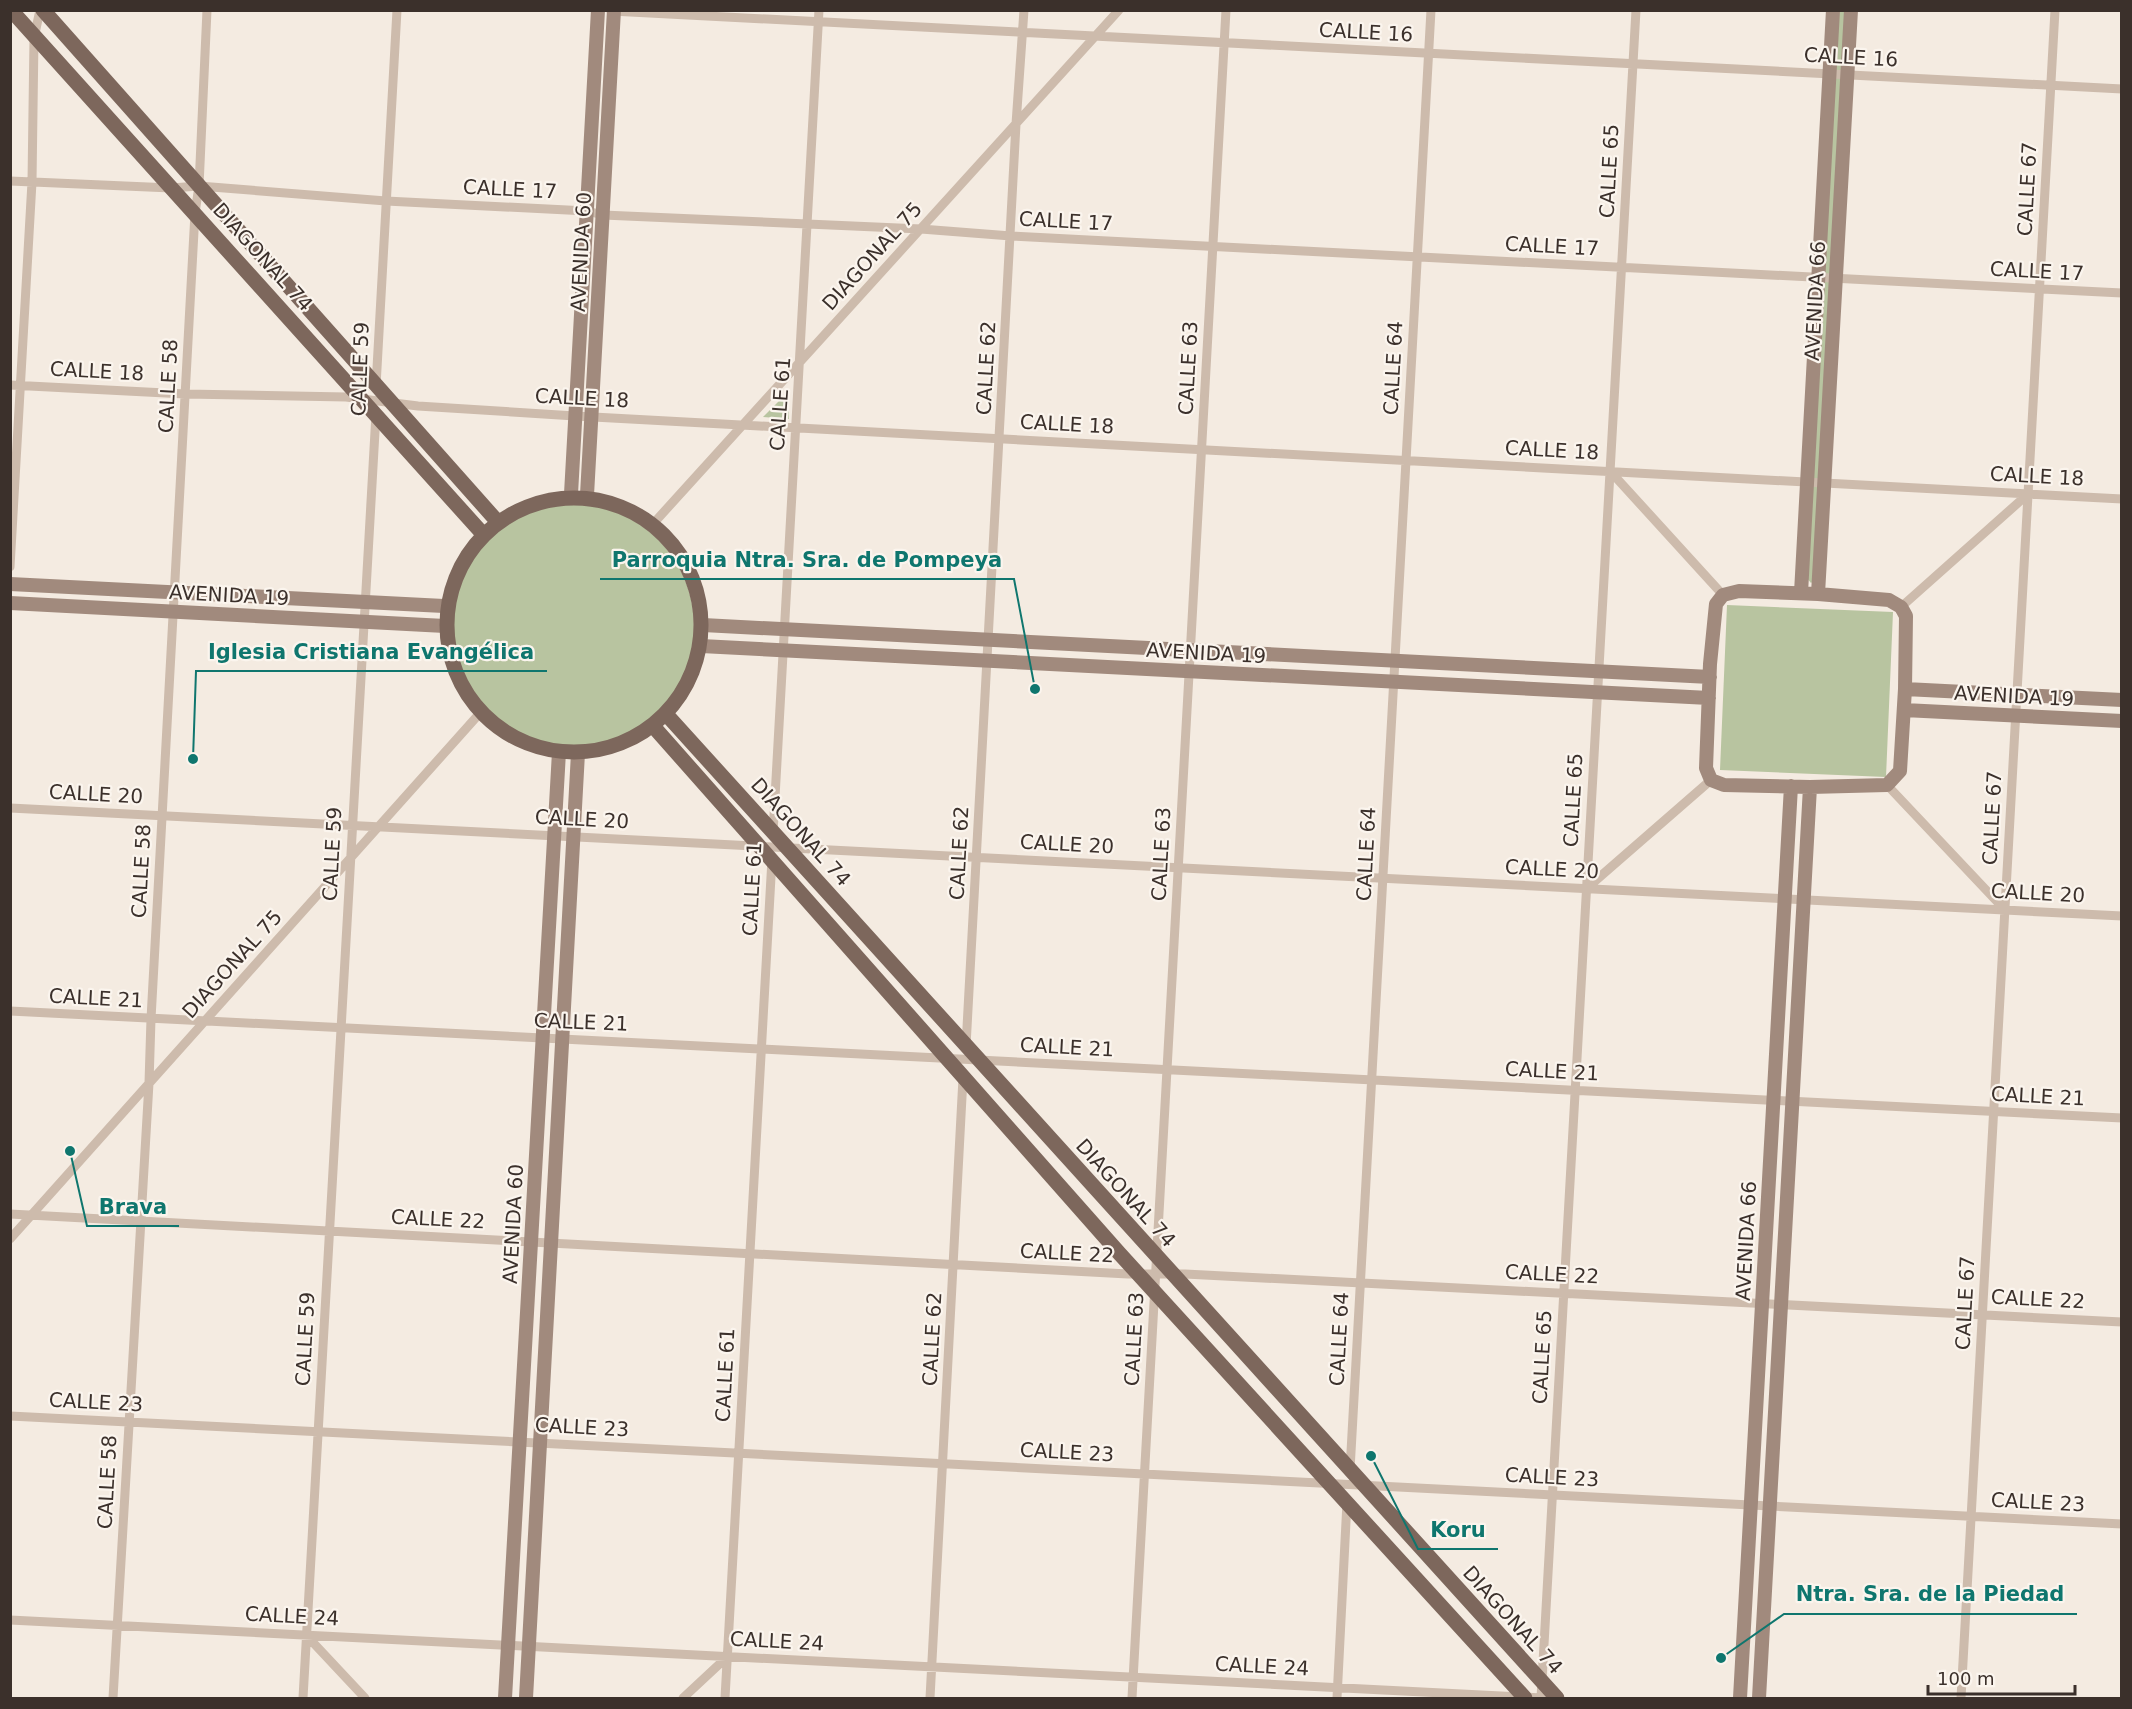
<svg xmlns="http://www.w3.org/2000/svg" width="2132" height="1709" font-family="'DejaVu Sans',sans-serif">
<rect width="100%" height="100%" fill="#f4ebe1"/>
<path fill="#b8c4a0" d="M 1838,11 L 1846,11 L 1816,578 L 1811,583 L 1806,577 Z
M 789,391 L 789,419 L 763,417 Z
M450 626a122 122 0 1 1 244 0a122 122 0 1 1-244 0Z
M 1727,605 L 1893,612 L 1886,777 L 1720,770 Z"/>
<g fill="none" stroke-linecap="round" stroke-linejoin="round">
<path stroke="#cdbbac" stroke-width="9" d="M 611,11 L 2122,89
M 10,181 L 171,188 L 199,186 L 386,201 L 587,211 L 603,215 L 921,229 L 1011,236 L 2122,293
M 10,385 L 185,394 L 346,397 L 418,406 L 575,416 L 2122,499
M 376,386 L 397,10
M 1610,471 L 1723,595
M 652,525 L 1119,10
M 10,567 L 32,182 L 34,38 L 40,10
M 1901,607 L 2028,494
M 1887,785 L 2005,910
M 10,808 L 2122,916
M 773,833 L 819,10
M 1587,888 L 1711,780
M 10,1011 L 2122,1118
M 966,1046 L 1016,124 L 1024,10
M 10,1214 L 1128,1274 L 1185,1274 L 2122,1322
M 10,1239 L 480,713
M 10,1416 L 2122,1524
M 1350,1470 L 1431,10
M 10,1620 L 1542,1698
M 306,1635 L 365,1698
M 113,1698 L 149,1083 L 151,1019 L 195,213 L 199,186 L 207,10
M 303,1698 L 376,414
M 683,1698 L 727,1657
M 725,1698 L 772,859
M 930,1698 L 963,1078
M 1132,1698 L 1226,10
M 1337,1698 L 1347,1502
M 1541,1698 L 1636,10
M 1961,1698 L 2055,10"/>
<path stroke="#a18a7d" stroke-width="14" d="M 571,494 L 598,10
M 587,495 L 614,10
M 10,584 L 444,606
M 1739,591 L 1818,594 L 1889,600 L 1901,607 L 1906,616 L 1905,689 L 1900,771 L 1887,785 L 1810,787 L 1724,785 L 1711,780 L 1706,768 L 1710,664 L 1716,604 L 1723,595 Z
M 1801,593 L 1833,10
M 1818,594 L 1851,10
M 10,603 L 445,626
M 703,625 L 1710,677
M 701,646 L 1709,698
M 1905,689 L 2122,700
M 1904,710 L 2122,721
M 505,1698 L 559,752
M 526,1698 L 578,753
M 1740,1698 L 1791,786
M 1759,1698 L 1810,787"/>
<path stroke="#7d675c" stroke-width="15" d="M 11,10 L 482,533
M 43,10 L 496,520
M447 625a127 127 0 1 1 254 0a127 127 0 1 1-254 0Z
M 666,714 L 1557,1698
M 653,726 L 1119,1253 L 1525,1698"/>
</g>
<g text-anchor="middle" stroke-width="4.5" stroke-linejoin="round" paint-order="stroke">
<g font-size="20" fill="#3b302b" stroke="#fbf5ee">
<text transform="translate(1366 32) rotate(3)" y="7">CALLE 16</text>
<text transform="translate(1851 57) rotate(3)" y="7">CALLE 16</text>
<text transform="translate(1609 171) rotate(-87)" y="7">CALLE 65</text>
<text transform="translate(510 189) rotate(3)" y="7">CALLE 17</text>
<text transform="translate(2027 189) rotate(-87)" y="7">CALLE 67</text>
<text transform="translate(1066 221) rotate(3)" y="7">CALLE 17</text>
<text transform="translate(1552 246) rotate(3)" y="7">CALLE 17</text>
<text transform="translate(581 252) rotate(-87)" y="7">AVENIDA 60</text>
<text transform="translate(872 256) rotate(-48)" y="7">DIAGONAL 75</text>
<text transform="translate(263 257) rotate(48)" y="7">DIAGONAL 74</text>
<text transform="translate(2037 271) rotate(3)" y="7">CALLE 17</text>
<text transform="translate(1815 301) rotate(-87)" y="7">AVENIDA 66</text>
<text transform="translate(986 368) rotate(-87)" y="7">CALLE 62</text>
<text transform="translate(1188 368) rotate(-87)" y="7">CALLE 63</text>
<text transform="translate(1393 368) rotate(-87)" y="7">CALLE 64</text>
<text transform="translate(360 369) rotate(-88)" y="7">CALLE 59</text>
<text transform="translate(97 371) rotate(3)" y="7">CALLE 18</text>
<text transform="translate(168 386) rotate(-87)" y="7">CALLE 58</text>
<text transform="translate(582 398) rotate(3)" y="7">CALLE 18</text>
<text transform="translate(780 404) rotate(-86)" y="7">CALLE 61</text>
<text transform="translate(1067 424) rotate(3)" y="7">CALLE 18</text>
<text transform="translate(1552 450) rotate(3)" y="7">CALLE 18</text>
<text transform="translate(2037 476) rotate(3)" y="7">CALLE 18</text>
<text transform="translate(229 595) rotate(3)" y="7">AVENIDA 19</text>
<text transform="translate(1206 653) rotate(3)" y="7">AVENIDA 19</text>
<text transform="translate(2014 696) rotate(3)" y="7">AVENIDA 19</text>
<text transform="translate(96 794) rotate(3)" y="7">CALLE 20</text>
<text transform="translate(1573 800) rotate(-87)" y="7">CALLE 65</text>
<text transform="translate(1992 818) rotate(-87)" y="7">CALLE 67</text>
<text transform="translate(582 819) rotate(3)" y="7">CALLE 20</text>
<text transform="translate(801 832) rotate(48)" y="7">DIAGONAL 74</text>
<text transform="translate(1067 844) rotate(3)" y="7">CALLE 20</text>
<text transform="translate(959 853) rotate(-87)" y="7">CALLE 62</text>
<text transform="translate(332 854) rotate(-87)" y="7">CALLE 59</text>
<text transform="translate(1161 854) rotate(-87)" y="7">CALLE 63</text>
<text transform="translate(1366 854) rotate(-87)" y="7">CALLE 64</text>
<text transform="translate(1552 869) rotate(3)" y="7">CALLE 20</text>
<text transform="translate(141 871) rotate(-87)" y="7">CALLE 58</text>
<text transform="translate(752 889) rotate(-87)" y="7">CALLE 61</text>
<text transform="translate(2038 893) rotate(3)" y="7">CALLE 20</text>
<text transform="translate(232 964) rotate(-48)" y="7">DIAGONAL 75</text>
<text transform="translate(96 998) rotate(3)" y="7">CALLE 21</text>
<text transform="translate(581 1022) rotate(2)" y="7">CALLE 21</text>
<text transform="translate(1067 1047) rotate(3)" y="7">CALLE 21</text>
<text transform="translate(1552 1071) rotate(3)" y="7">CALLE 21</text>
<text transform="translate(2038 1096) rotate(3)" y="7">CALLE 21</text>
<text transform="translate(1126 1193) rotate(48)" y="7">DIAGONAL 74</text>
<text transform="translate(438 1219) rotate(3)" y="7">CALLE 22</text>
<text transform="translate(513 1224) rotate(-87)" y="7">AVENIDA 60</text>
<text transform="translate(1746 1241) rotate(-87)" y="7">AVENIDA 66</text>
<text transform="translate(1067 1253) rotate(3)" y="7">CALLE 22</text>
<text transform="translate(1552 1274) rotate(3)" y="7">CALLE 22</text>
<text transform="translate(2038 1299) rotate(3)" y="7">CALLE 22</text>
<text transform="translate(1965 1303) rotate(-87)" y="7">CALLE 67</text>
<text transform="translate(305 1339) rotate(-87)" y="7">CALLE 59</text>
<text transform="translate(932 1339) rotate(-87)" y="7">CALLE 62</text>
<text transform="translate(1134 1339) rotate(-87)" y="7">CALLE 63</text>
<text transform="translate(1339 1339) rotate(-87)" y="7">CALLE 64</text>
<text transform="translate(1542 1357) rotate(-87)" y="7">CALLE 65</text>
<text transform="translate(725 1375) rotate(-87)" y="7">CALLE 61</text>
<text transform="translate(96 1402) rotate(3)" y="7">CALLE 23</text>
<text transform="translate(582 1427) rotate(3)" y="7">CALLE 23</text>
<text transform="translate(1067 1452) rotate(3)" y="7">CALLE 23</text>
<text transform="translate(1552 1477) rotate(3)" y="7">CALLE 23</text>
<text transform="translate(107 1482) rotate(-87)" y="7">CALLE 58</text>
<text transform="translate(2038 1502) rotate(3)" y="7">CALLE 23</text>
<text transform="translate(292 1616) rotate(3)" y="7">CALLE 24</text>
<text transform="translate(1513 1620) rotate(48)" y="7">DIAGONAL 74</text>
<text transform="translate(777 1641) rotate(3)" y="7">CALLE 24</text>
<text transform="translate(1262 1666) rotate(3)" y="7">CALLE 24</text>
</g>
</g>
<path fill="none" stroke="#0f766e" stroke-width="2" d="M1035 689L1014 579H600M193 759L196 671H547M70 1151L87 1226H179M1371 1456L1418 1549H1498M1721 1658L1784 1614H2077"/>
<g fill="#0f766e" stroke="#fbf5ee" stroke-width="2">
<circle cx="1035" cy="689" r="6"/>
<circle cx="193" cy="759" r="6"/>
<circle cx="70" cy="1151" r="6"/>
<circle cx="1371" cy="1456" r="6"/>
<circle cx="1721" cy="1658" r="6"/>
</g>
<g font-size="21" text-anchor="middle" font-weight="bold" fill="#0f766e" stroke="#fbf5ee" stroke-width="4.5" stroke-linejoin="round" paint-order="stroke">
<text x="807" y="567">Parroquia Ntra. Sra. de Pompeya</text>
<text x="371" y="659">Iglesia Cristiana Evangélica</text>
<text x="133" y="1214">Brava</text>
<text x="1458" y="1537">Koru</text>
<text x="1930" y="1601">Ntra. Sra. de la Piedad</text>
</g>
<rect width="2132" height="1709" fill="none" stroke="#3b302b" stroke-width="24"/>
<path d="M1928 1685v9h147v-9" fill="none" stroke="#3b302b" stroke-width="3"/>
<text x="1937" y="1685" font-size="18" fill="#3b302b" stroke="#fbf5ee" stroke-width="4.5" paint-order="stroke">100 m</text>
</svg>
